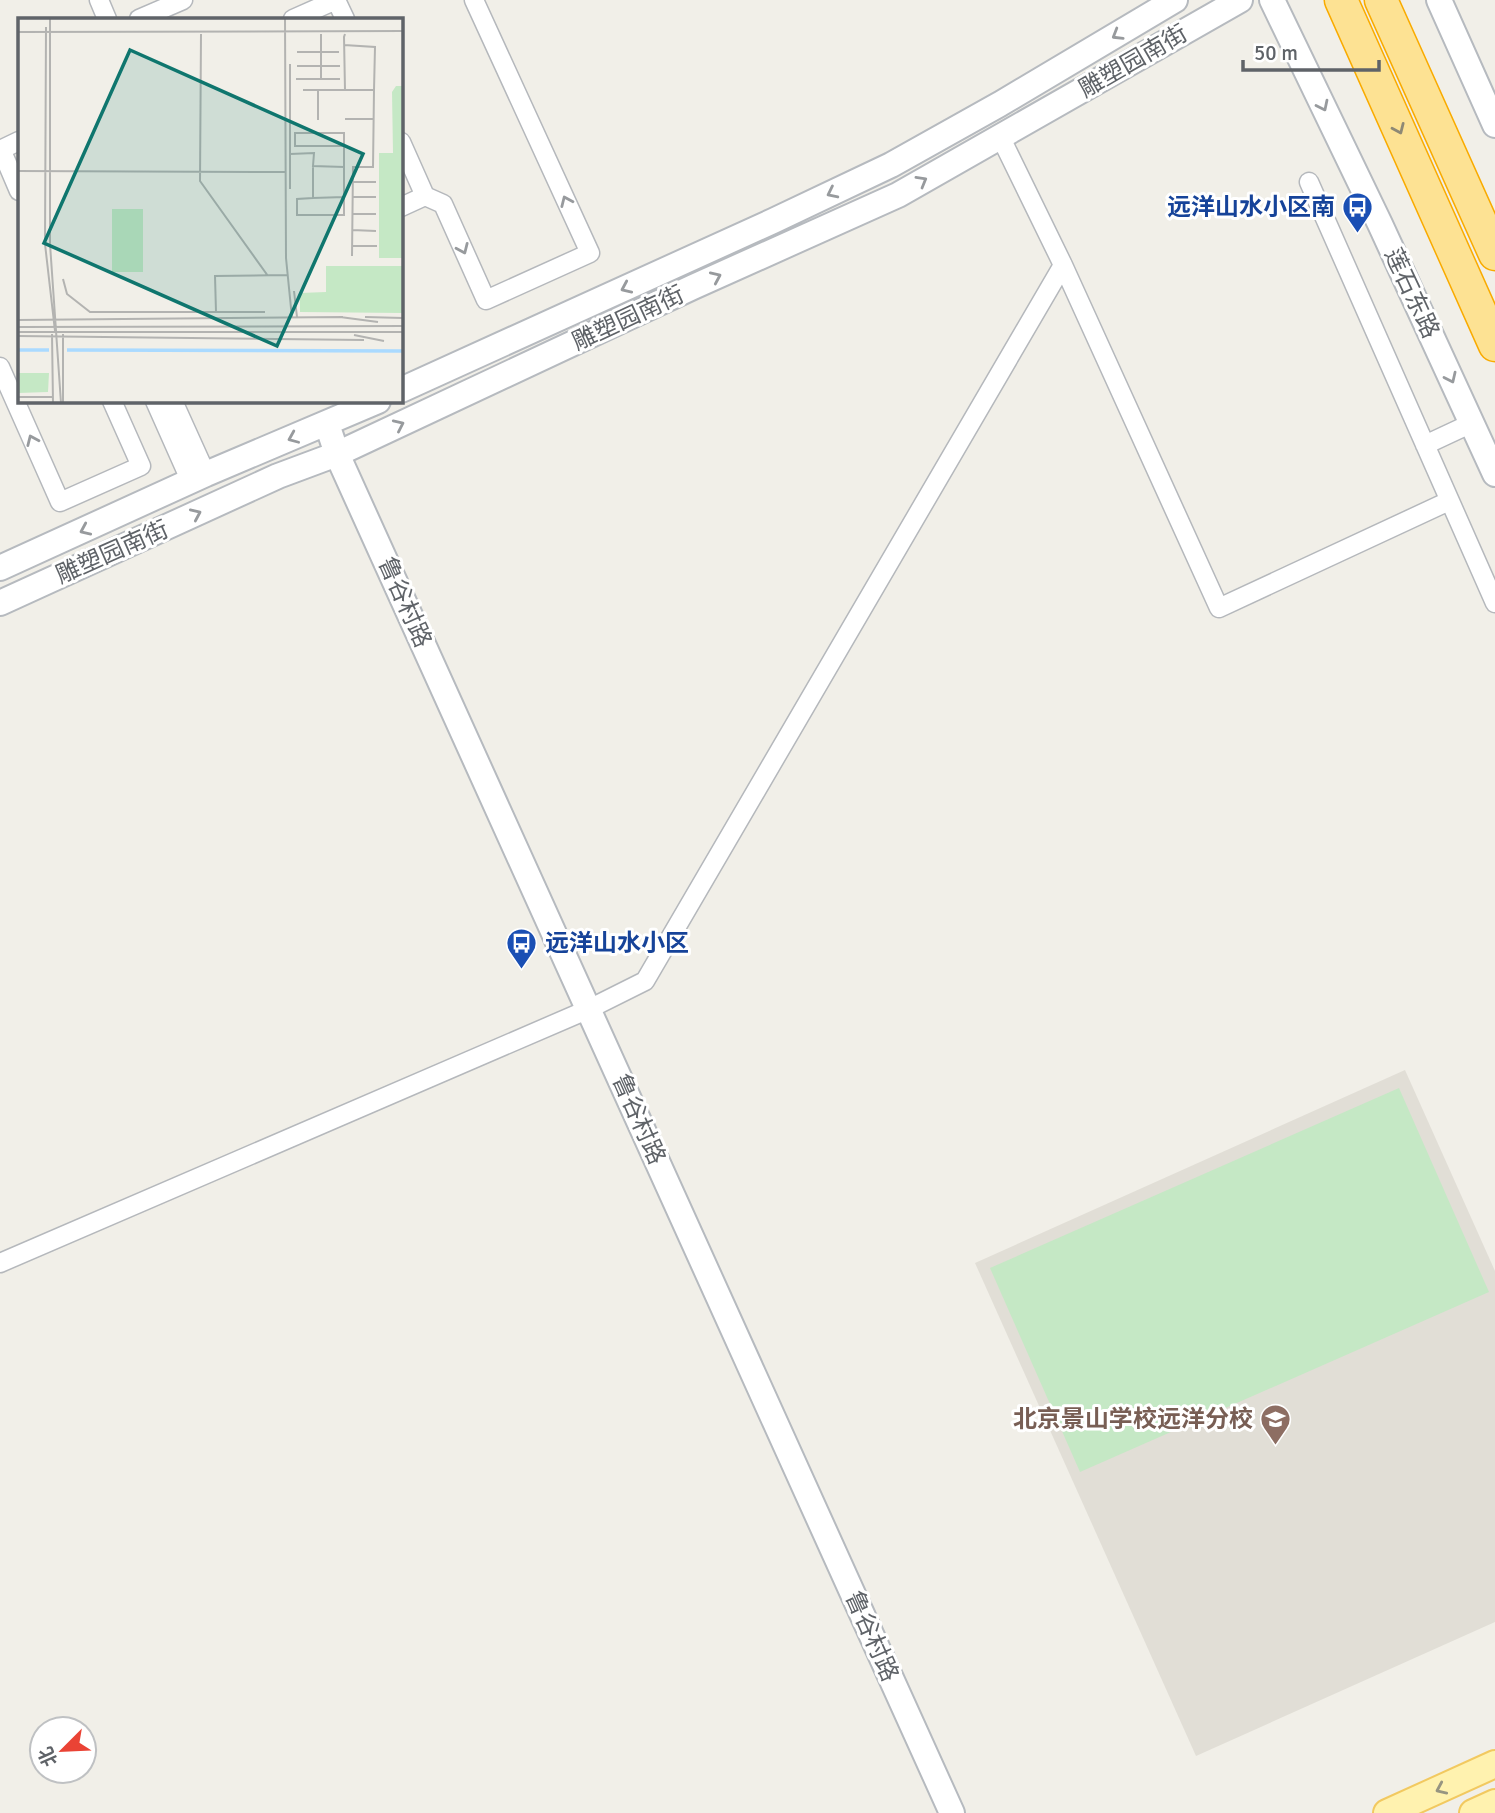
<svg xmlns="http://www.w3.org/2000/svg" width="1495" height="1813" font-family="Signika,'Noto Sans SC',sans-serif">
<rect width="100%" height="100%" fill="#f1efe8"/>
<path fill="#e1ded6" d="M 1405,1070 L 1495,1271 L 1495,1622 L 1196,1756 L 975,1263 Z"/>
<path fill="#c5e8c5" d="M 1399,1088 L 1489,1292 L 1080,1472 L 990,1268 Z"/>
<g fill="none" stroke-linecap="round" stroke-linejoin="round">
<defs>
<path id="street" d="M 99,0 L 107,19
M 139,19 L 183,0
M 293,19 L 336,0 L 345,19
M 1000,136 L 1063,265 L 1219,608 L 1449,501
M 401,142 L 425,196 L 401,207
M 1,149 L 19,191
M 0,150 L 19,141
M 1309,182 L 1495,603
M 425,196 L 443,204 L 486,300 L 590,253 L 474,0
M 0,367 L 60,502 L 141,466 L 112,401
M 155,401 L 191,482
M 173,401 L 206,474
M 1425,445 L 1472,423
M 0,1263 L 589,1009 L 645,981 L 1063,265"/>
<path id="secondary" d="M 1272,0 L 1380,224 L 1495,474
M 1439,0 L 1495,125
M 401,390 L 773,221 L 891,165 L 1000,104 L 1175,0
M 327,424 L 337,454 L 952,1813
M 0,568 L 206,474 L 378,401
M 0,603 L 278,476 L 337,454 L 693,287 L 898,195 L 1240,0"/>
<path id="primary" d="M 1387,1813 L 1495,1764
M 1473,1813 L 1495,1803"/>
<path id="highway" d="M 1341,0 L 1495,345
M 1381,0 L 1495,254"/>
</defs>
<use href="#street" stroke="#b5b8bc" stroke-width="21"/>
<use href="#secondary" stroke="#b6babf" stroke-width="28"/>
<use href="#primary" stroke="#f2c960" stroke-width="30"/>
<use href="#highway" stroke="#f9ab00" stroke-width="35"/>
<use href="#street" stroke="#fff" stroke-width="18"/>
<use href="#secondary" stroke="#fff" stroke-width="24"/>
<use href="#primary" stroke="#fff2af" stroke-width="26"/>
<use href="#highway" stroke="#fde293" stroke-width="32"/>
</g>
<defs><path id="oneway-chevron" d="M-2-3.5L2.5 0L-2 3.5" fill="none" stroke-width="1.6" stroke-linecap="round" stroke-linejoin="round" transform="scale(1.75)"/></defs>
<g stroke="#979a9d">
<use href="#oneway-chevron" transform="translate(1117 35) rotate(149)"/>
<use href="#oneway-chevron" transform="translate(1323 106) rotate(64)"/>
<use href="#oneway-chevron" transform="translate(922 181) rotate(-30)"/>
<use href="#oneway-chevron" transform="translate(832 193) rotate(154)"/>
<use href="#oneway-chevron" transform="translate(566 201) rotate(-114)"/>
<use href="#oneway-chevron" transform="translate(463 249) rotate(66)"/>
<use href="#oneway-chevron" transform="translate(716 277) rotate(-24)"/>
<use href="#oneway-chevron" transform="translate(626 288) rotate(156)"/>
<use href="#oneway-chevron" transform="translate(1451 378) rotate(65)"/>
<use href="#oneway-chevron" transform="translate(399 425) rotate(-25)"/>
<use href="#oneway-chevron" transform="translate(293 438) rotate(157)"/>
<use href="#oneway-chevron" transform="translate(32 440) rotate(-114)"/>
<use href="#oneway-chevron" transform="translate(196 514) rotate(-24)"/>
<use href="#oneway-chevron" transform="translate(85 530) rotate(156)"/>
</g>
<use stroke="#8e8975" href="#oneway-chevron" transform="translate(1399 129) rotate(66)"/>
<use stroke="#979581" href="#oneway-chevron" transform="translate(1441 1789) rotate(156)"/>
<defs>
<symbol id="bus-pin" viewBox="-11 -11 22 30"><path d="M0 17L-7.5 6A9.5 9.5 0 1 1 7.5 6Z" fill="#1a4fb4" stroke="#fff"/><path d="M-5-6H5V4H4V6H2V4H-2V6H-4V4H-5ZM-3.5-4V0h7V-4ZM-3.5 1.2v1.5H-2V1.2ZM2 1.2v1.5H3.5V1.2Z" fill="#fff"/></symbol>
<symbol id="school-pin" viewBox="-11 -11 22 30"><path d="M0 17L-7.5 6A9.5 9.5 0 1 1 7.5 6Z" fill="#8d6e63" stroke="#fff"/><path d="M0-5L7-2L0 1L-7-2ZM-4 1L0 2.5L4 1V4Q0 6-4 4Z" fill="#fff"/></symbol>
</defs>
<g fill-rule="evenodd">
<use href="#bus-pin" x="1340" y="190" width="35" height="47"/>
<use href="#bus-pin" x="504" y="926" width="35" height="47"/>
<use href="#school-pin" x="1258" y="1402" width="35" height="47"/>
</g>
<g text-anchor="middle" stroke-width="6" stroke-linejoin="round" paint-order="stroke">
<g font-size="24" fill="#5f6368" stroke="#fff">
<text transform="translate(1133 61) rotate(-30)" y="8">雕塑园南街</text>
<text transform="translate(1412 293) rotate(65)" y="8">莲石东路</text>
<text transform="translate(628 318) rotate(-25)" y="8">雕塑园南街</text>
<text transform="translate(112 552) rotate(-24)" y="8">雕塑园南街</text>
<text transform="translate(405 602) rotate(66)" y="8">鲁谷村路</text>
<text transform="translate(639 1119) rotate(66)" y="8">鲁谷村路</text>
<text transform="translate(872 1636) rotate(66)" y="8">鲁谷村路</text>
</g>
<g font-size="24" font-weight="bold" fill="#164399" stroke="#fff" text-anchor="end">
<text x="1335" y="215">远洋山水小区南</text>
<text x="545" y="951" text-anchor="start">远洋山水小区</text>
</g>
<g font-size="24" font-weight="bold" fill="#785e54" stroke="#fff" text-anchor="end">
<text x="1253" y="1427">北京景山学校远洋分校</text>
</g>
</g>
<g transform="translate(18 18)">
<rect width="385" height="385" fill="#f1efe8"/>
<path d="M 378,68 L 385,68 L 385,240 L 361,240 L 361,135 L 375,135 L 374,74 ZM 94,191 L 125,191 L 125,254 L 94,254 ZM 308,248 L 385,248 L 385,295 L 282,294 L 282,275 L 308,274 ZM 0,355 L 31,355 L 30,374 L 0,375 Z" fill="#c5e8c5"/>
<path fill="none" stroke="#aadaff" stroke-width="3.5" d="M 0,332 L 31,332M 49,332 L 385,333"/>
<path fill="none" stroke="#b3b3b1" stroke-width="2" d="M 32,0 L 32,226 L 43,385M 267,0 L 268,240 L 274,300M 28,9 L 27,226 L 37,313M 0,14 L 385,13M 183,16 L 182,163 L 250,258M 303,16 L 303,61M 326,27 L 357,29 L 356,72 L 327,72 L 326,19 L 327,16M 279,34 L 321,34M 272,46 L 272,171M 279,48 L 322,48M 278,61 L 322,61M 285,72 L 327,72M 327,101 L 356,101M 300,102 L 300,72M 272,136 L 296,135 L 295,148 L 326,149 L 326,115 L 277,115 L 277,128 L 326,128M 295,148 L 295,180 L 326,179 L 326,149M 0,153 L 268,154M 335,164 L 358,164M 334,179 L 358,179M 295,180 L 279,181 L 279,197 L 326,197 L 326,179M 334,196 L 358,196M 334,212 L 358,213M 334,228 L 359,228M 334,238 L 335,149 L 355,149 L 356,72M 45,261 L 49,276 L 72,294 L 247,294M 276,273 L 279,299M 198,294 L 197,258 L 269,257M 322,299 L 360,304M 347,299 L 385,300M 0,302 L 325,299M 0,309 L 385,308M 0,314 L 385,314M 34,316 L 35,385M 45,316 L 45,384M 336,317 L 366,323M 0,318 L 346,322M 0,379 L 35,379"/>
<path fill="#0f766e" fill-opacity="0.15" stroke="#0f766e" stroke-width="3.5" d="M 112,32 L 345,136 L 259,328 L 26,225 Z"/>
<rect width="385" height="385" fill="none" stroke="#5f6368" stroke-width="3.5"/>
</g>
<g transform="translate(63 1750) rotate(246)"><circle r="33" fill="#ffffff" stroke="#bfc1c3" stroke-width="2"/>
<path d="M0-5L12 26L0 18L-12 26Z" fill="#ea4335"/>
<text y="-10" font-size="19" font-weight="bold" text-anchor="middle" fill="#5f6368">北</text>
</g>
<path d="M1243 60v10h136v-10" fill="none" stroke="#5f6368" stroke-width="3.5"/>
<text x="1254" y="60" font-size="21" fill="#5f6368" stroke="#ffffff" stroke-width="5" paint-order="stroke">50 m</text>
</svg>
